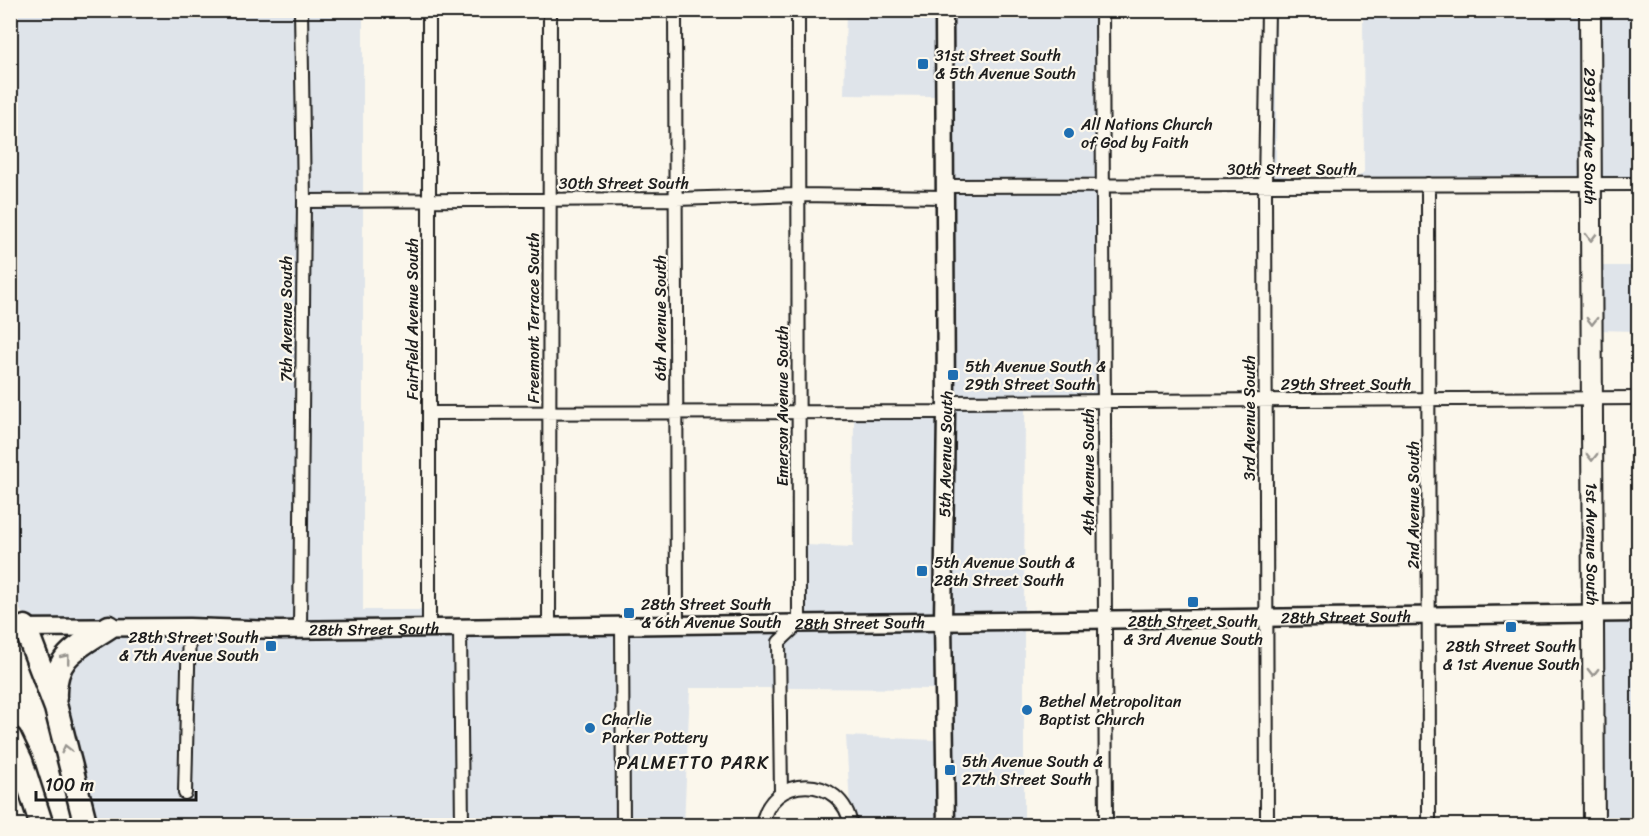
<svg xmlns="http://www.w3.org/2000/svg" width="1649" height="836" font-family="Sriracha,sans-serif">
<rect width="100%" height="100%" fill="#fbf7ec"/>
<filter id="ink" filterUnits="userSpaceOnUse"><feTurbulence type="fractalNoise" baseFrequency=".0167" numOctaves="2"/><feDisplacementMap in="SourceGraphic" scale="12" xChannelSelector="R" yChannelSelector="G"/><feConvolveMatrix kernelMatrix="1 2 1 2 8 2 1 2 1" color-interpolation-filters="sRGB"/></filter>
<g filter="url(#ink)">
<path fill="#dfe4ea" d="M 11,11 L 295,11 L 297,201 L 294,624 L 27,621 L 11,595 Z
M 308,11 L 363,11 L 363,195 L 310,195 Z
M 846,11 L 938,11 L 939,191 L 936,191 L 935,96 L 844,95 Z
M 951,11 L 1096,11 L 1097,181 L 951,181 Z
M 1274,11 L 1276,11 L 1276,164 L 1279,172 L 1288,177 L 1358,177 L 1364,172 L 1363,11 L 1584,11 L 1585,179 L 1271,179 Z
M 1596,11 L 1638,11 L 1638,178 L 1597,179 Z
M 952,192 L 1097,192 L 1098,396 L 952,397 Z
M 310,206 L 363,206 L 363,610 L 423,610 L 423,622 L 306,623 Z
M 1597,266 L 1638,266 L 1638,331 L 1598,330 Z
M 952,408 L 1025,408 L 1024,615 L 949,615 Z
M 854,417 L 940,417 L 937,616 L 805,618 L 805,545 L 853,547 Z
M 1599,619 L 1638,619 L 1638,825 L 1601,825 Z
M 1024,626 L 1024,825 L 952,825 L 949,627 Z
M 937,627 L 938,689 L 786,688 L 785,644 L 801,629 Z
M 784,629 L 773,642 L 774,688 L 690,688 L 684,825 L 630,825 L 628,631 Z
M 616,631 L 617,825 L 468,825 L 467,632 Z
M 111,633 L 183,633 L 178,798 L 190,799 L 195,633 L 454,633 L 455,825 L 94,825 L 85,770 L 65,692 L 65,669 Z
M 938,697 L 939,825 L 857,825 L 856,816 L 850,806 L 846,736 L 934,740 Z"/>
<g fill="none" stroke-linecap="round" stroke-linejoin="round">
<defs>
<path id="street" d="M 429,10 L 429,627
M 675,10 L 677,625
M 1102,10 L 1106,826
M 1428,184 L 1429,826
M 945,186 L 1638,184
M 304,201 L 676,199 L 798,195 L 945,197
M 946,402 L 1638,398
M 429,413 L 946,412
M 622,625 L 623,826
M 549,626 L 550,10
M 460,627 L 462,826
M 300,629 L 304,201 L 301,10
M 185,793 L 189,627
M 781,794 L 779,642 L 799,623 L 798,10
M 762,826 C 769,773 843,773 851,826
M 1267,826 L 1265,185 L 1268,10"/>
<g id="secondary">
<path d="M 944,10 L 946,412 L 943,621 L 946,826"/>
<path id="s1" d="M 10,628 L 189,627 L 279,630 L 1638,613"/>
</g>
<g id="primary">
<path id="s2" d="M 1590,10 L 1594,826"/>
</g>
<path id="highway" d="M 25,627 L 56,708 L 86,826
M 55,698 C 53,656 78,647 109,627
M 10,738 L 21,761 L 42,826"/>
</defs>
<use href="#street" stroke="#1c1c1c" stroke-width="16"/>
<use href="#secondary" stroke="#1c1c1c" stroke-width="21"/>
<use href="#primary" stroke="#1c1c1c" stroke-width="24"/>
<use href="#highway" stroke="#1c1c1c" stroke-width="27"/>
<use href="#street" stroke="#fbf7ec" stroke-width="12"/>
<use href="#secondary" stroke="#fbf7ec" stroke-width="16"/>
<use href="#primary" stroke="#fbf7ec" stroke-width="20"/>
<use href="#highway" stroke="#fbf7ec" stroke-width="22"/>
</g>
<defs><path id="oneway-chevron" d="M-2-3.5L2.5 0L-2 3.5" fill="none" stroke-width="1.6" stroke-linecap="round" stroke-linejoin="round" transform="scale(1.5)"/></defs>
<g stroke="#97948e">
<use href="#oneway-chevron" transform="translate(1591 237) rotate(90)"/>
<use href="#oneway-chevron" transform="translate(1592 321) rotate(90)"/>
<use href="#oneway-chevron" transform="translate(1592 457) rotate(90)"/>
<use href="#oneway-chevron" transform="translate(66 658) rotate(-51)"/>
<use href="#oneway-chevron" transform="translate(1593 672) rotate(90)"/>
<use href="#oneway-chevron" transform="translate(66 749) rotate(-104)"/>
</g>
</g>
<g fill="#1f6fb2" stroke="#fbf7ec" stroke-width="2">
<rect x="917" y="58" width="12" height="12" rx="3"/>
<circle cx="1069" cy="133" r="6"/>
<rect x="947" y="369" width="12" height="12" rx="3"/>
<rect x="916" y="565" width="12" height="12" rx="3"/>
<rect x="1187" y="596" width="12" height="12" rx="3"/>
<rect x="623" y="607" width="12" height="12" rx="3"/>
<rect x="1505" y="621" width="12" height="12" rx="3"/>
<rect x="265" y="640" width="12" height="12" rx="3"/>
<circle cx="1027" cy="710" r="6"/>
<circle cx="590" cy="728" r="6"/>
<rect x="944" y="764" width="12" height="12" rx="3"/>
</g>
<g text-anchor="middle" stroke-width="4.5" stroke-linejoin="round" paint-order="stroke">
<g font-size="16" fill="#1c1c1c" stroke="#fbf7ec" text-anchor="start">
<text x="935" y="61">31st Street South<tspan x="935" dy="18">&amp; 5th Avenue South</tspan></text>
<text x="1081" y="130">All Nations Church<tspan x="1081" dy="18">of God by Faith</tspan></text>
<text x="965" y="372">5th Avenue South &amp;<tspan x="965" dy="18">29th Street South</tspan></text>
<text x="934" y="568">5th Avenue South &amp;<tspan x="934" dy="18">28th Street South</tspan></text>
<text x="641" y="610">28th Street South<tspan x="641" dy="18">&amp; 6th Avenue South</tspan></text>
<text x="1193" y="627" text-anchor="middle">28th Street South<tspan x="1193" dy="18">&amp; 3rd Avenue South</tspan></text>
<text x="259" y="643" text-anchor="end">28th Street South<tspan x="259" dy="18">&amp; 7th Avenue South</tspan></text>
<text x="1511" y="652" text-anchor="middle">28th Street South<tspan x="1511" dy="18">&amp; 1st Avenue South</tspan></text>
<text x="1039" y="707">Bethel Metropolitan<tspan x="1039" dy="18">Baptist Church</tspan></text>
<text x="602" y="725">Charlie<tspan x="602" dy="18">Parker Pottery</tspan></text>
<text x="962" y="767">5th Avenue South &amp;<tspan x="962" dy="18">27th Street South</tspan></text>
</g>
<g font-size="16" fill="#1c1c1c" stroke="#fbf7ec">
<text dy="6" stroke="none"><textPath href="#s2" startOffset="126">2931 1st Ave South</textPath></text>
<text x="1292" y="175">30th Street South</text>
<text x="624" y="189">30th Street South</text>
<text transform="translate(533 318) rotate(-90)" y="6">Freemont Terrace South</text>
<text transform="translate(660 318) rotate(-90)" y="6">6th Avenue South</text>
<text transform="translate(286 319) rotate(-90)" y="6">7th Avenue South</text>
<text transform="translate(412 319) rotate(-90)" y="6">Fairfield Avenue South</text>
<text x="1346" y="390">29th Street South</text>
<text transform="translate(782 406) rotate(-90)" y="6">Emerson Avenue South</text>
<text transform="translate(1249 418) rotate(-90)" y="6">3rd Avenue South</text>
<text transform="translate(945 454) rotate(-89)" y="6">5th Avenue South</text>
<text transform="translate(1088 472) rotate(-90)" y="6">4th Avenue South</text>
<text transform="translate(1413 505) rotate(-90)" y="6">2nd Avenue South</text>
<text dy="6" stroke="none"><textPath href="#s2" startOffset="534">1st Avenue South</textPath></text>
<text dy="6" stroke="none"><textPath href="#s1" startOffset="1336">28th Street South</textPath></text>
<text dy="6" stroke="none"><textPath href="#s1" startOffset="850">28th Street South</textPath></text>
<text dy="6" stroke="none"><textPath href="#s1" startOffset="364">28th Street South</textPath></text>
</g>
<g font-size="18" letter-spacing="1.5" fill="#1c1c1c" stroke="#fbf7ec">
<text x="693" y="769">PALMETTO PARK</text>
</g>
</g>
<rect width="1649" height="836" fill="none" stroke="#fbf7ec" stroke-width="36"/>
<rect x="18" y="18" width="1613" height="800" fill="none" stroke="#1c1c1c" stroke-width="2" filter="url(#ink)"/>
<path d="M36 791v9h160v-9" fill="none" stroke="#1c1c1c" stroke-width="3"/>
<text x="45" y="791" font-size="18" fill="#1c1c1c" stroke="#fbf7ec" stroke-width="4.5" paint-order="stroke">100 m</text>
</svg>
